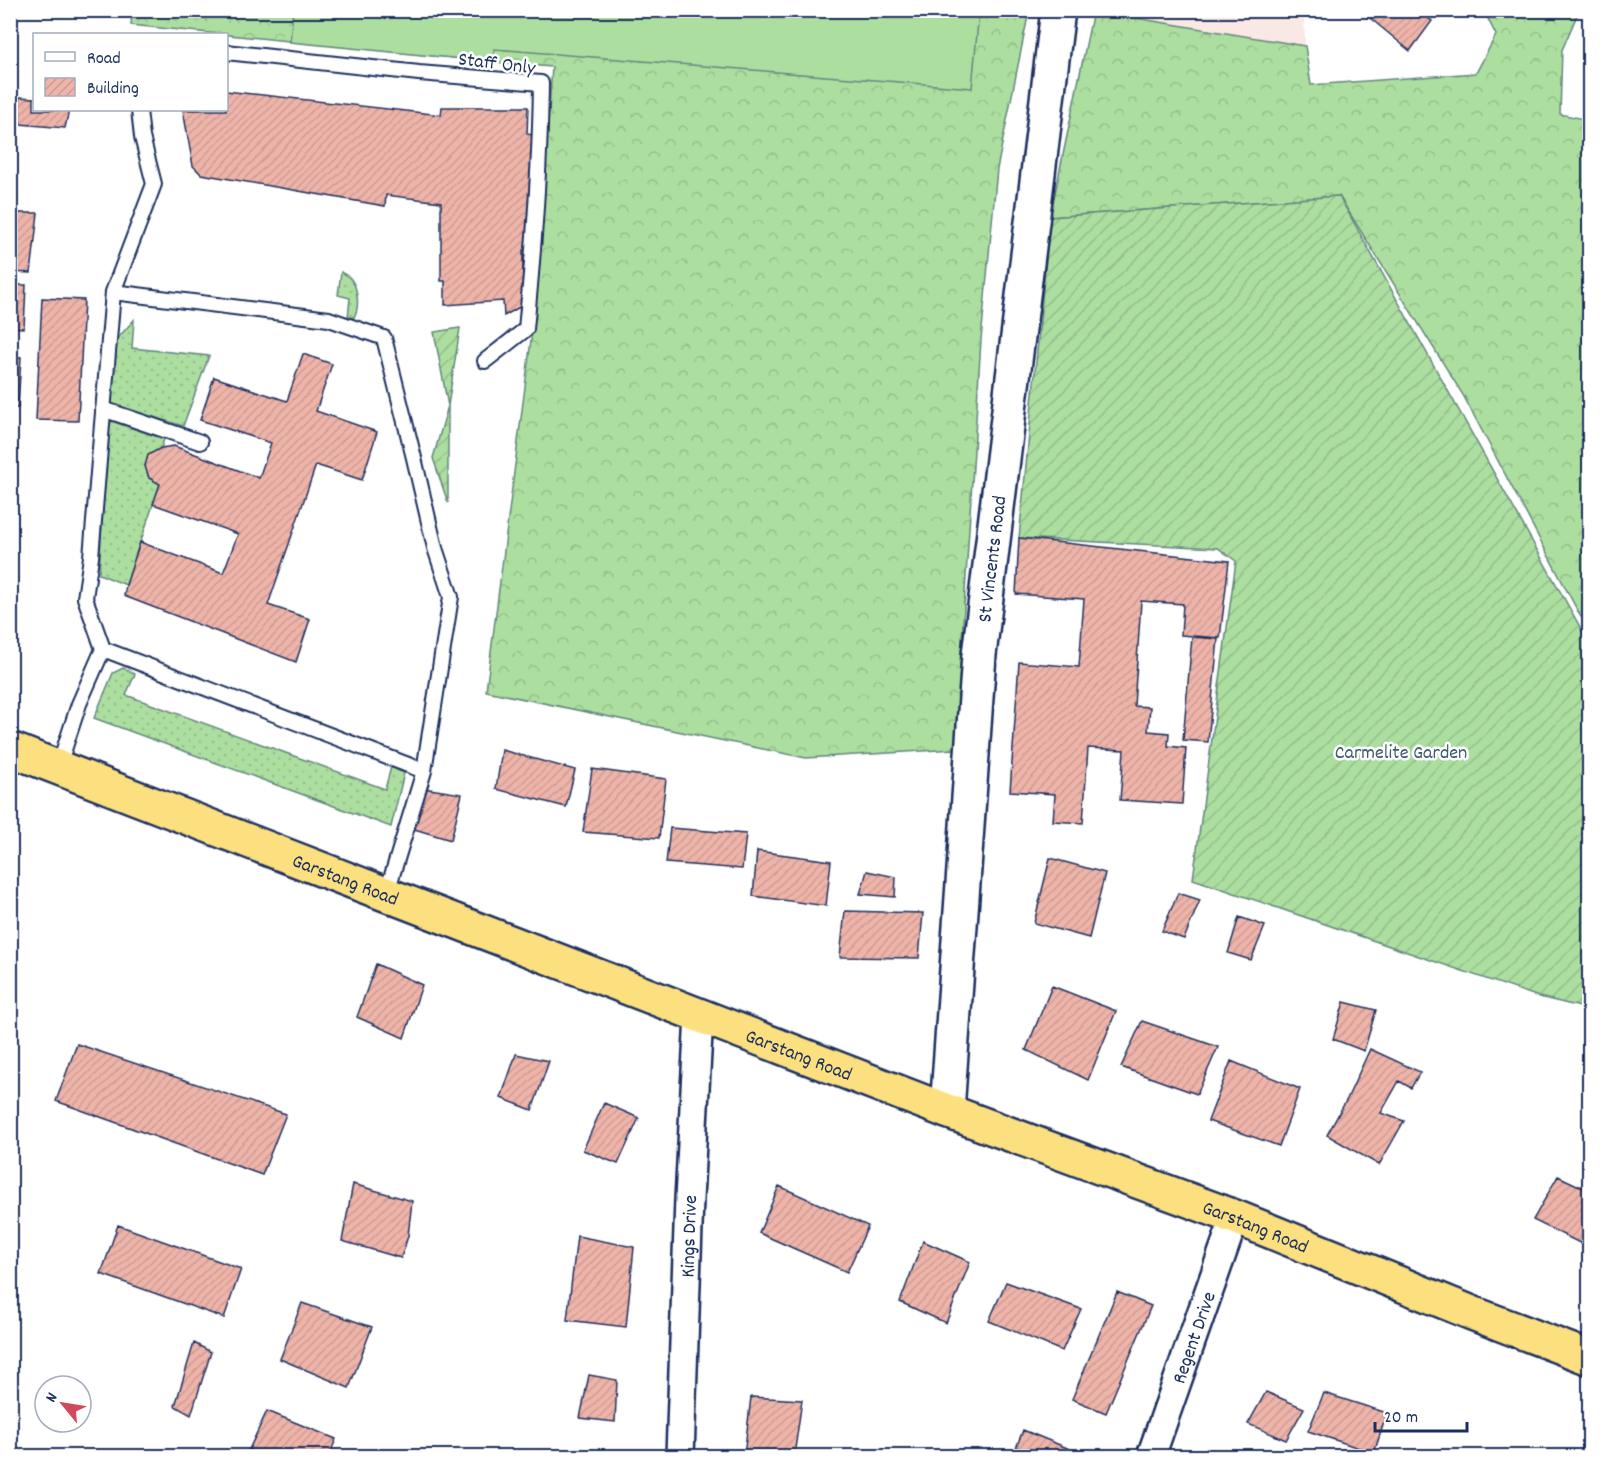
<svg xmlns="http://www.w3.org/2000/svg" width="1600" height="1467" font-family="Dekko,sans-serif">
<defs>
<pattern id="grass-dots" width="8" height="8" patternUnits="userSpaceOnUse" patternTransform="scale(1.5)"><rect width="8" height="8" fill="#acde9f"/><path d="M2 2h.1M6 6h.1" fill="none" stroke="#93bf8b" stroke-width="1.8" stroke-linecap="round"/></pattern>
<pattern id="forest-crowns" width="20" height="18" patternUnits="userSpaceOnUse" patternTransform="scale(1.5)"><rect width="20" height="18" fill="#acde9f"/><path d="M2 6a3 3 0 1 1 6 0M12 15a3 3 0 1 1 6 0" fill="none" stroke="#93bf8b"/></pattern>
<pattern id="garden-furrows" width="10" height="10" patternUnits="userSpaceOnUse" patternTransform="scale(1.5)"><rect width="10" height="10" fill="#acde9f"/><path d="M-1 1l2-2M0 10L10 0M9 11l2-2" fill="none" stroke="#93bf8b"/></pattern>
<pattern id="building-hatch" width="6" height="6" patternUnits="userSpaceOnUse" patternTransform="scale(1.5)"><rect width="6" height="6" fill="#eeb4a9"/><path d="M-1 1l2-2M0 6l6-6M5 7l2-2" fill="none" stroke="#cc9b94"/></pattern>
</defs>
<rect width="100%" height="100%" fill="#fff"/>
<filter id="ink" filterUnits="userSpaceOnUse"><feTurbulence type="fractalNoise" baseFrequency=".0167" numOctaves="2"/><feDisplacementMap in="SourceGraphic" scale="12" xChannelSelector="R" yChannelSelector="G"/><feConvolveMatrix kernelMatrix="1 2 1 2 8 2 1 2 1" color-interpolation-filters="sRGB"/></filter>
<g filter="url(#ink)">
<path fill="#fae8e5" d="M 1093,11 L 1304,11 L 1305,46 Z"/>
<path fill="url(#grass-dots)" stroke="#64867e" stroke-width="1.5" d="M 341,272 C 342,273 349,276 350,278 C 358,287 360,307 354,317 L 348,318 L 350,298 L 338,295 Z
M 134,320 L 132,348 L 209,356 L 183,426 L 109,403 L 116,340 Z
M 108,420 L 164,439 L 161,448 L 145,465 L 149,478 L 160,484 L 126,585 L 99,574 Z
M 123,668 L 135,674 L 126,695 L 385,789 L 391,767 L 404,773 L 391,827 L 94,718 L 113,673 Z"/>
<path fill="url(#forest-crowns)" stroke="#64867e" stroke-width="1.5" d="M 132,10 L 1029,11 L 997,169 L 981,340 L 955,749 L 806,758 L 486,691 L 536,301 L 552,67 L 493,62 L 131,25 Z
M 1093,11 L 1305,46 L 1311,85 L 1476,73 L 1496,35 L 1484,11 L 1574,11 L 1577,15 L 1562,50 L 1560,114 L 1589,120 L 1589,614 L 1581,617 L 1463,395 L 1339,196 L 1050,217 Z"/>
<path fill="url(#garden-furrows)" stroke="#64867e" stroke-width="1.5" d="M 1339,196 L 1589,643 L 1589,1009 L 1539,997 L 1193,879 L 1236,561 L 1218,548 L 1019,538 L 1050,217 Z
M 460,328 L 448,406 L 448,503 L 433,458 L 448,406 L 434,332 Z"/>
<path fill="#acde9f" stroke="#64867e" stroke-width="1.5" d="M 293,10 L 979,10 L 979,11 L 972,88 L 494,49 L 493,62 L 290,42 Z"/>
<path fill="url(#building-hatch)" stroke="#1b2f5e" stroke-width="1.5" d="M 1376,10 L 1417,10 L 1432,21 L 1410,51 L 1370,18 Z
M 10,36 L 16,37 L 10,84 Z
M 226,91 L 441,115 L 442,107 L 528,107 L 527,134 L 538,136 L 532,243 L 523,250 L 523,305 L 504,316 L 503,301 L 445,305 L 445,281 L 441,281 L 441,202 L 386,195 L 385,206 L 201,174 L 193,166 L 183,110 L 226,110 Z
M 19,97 L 34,98 L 34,110 L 69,110 L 65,128 L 20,124 Z
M 10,213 L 38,213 L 31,273 L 10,272 Z
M 10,285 L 26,285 L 24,328 L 10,327 Z
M 42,298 L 84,300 L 78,421 L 36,420 Z
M 303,354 L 332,364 L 316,411 L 377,432 L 362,480 L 316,465 L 268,605 L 310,619 L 296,662 L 124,596 L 126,585 L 140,542 L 223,573 L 238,534 L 153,504 L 160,484 L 149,478 L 145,466 L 148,455 L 161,448 L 174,446 L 259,478 L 271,443 L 200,420 L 214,377 L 287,401 Z
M 10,356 L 21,357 L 18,408 L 10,408 Z
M 1019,538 L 1229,561 L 1220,638 L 1181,635 L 1183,604 L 1141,601 L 1134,706 L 1150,707 L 1148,731 L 1169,733 L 1168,746 L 1186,748 L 1182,804 L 1120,800 L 1124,750 L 1088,748 L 1083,823 L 1053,821 L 1055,794 L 1010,791 L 1019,662 L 1079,667 L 1084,599 L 1016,594 Z
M 1192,637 L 1218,639 L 1208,742 L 1183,740 Z
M 502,750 L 575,770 L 566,807 L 496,789 Z
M 592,769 L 666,779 L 659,838 L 583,832 Z
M 423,788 L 462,794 L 451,840 L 411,828 Z
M 670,828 L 746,834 L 742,869 L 666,863 Z
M 757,851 L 831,861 L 826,906 L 753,896 Z
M 1050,858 L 1105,873 L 1089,938 L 1034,923 Z
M 867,871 L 896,877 L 895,897 L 860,894 Z
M 1178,893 L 1200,900 L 1184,939 L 1162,931 Z
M 845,911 L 923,913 L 919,958 L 840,957 Z
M 1239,917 L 1265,926 L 1251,960 L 1228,953 Z
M 376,964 L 422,985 L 404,1038 L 357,1017 Z
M 1052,986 L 1116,1011 L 1088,1080 L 1026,1050 Z
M 1344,1002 L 1376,1010 L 1364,1051 L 1333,1039 Z
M 1142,1021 L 1218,1047 L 1197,1094 L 1121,1067 Z
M 77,1044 L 286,1114 L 262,1175 L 56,1101 Z
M 1370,1049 L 1420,1072 L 1411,1088 L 1399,1081 L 1381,1113 L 1404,1121 L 1379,1165 L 1327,1135 L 1347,1099 Z
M 516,1054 L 549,1061 L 532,1110 L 501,1098 Z
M 1231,1061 L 1300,1089 L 1279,1146 L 1208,1121 Z
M 604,1103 L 639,1118 L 618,1164 L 583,1150 Z
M 1558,1176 L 1590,1191 L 1590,1248 L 1533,1220 Z
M 353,1184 L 412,1201 L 408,1236 L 401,1258 L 342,1241 Z
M 779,1186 L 868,1226 L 847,1272 L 759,1233 Z
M 118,1225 L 241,1269 L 224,1318 L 101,1274 Z
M 577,1236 L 634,1247 L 626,1327 L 567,1320 Z
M 923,1241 L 970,1262 L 946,1323 L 900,1302 Z
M 1006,1282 L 1081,1309 L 1062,1351 L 989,1321 Z
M 1117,1292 L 1151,1306 L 1106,1413 L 1072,1399 Z
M 302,1303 L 372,1327 L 349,1388 L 280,1359 Z
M 194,1343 L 211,1352 L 191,1415 L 175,1406 Z
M 589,1375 L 617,1380 L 615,1422 L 580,1418 Z
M 1266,1392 L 1304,1408 L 1286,1440 L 1248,1424 Z
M 1324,1393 L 1387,1413 L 1374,1453 L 1308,1431 Z
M 751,1397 L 802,1400 L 794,1456 L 744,1456 Z
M 267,1411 L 336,1439 L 329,1456 L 246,1456 Z
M 1023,1430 L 1087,1456 L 1013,1456 Z"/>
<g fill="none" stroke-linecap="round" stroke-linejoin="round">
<defs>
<path id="lane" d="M 226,52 L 419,73 L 541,83 C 540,166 534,247 526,329 L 485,361
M 113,292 L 154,184 L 142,137 L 139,110
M 103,409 L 200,442
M 103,649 L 424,771
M 58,768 L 79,704 L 103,649 L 85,598 L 91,557 L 113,292 L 329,319 L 384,338 L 414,458 L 435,548 L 451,597 L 424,771 L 386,895"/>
<g id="street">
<path id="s1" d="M 680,1456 L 689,1199 L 699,1016"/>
<path id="s2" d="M 1151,1456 L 1235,1217"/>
</g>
<g id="secondary">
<path id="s3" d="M 947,1111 L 979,655 L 1058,10"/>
</g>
<g id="highway">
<path id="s4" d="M 10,749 L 947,1111 L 1235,1217 L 1472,1313 L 1590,1358"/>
</g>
</defs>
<use href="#lane" stroke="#1b2f5e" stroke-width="18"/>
<use href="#street" stroke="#1b2f5e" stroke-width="32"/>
<use href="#secondary" stroke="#1b2f5e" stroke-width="38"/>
<use href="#highway" stroke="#1b2f5e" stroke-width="38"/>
<use href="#lane" stroke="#fff" stroke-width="14"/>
<use href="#street" stroke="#fff" stroke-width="27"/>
<use href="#secondary" stroke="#fff" stroke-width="33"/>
<use href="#highway" stroke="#fce080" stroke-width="33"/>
</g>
</g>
<g text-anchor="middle" stroke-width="5" stroke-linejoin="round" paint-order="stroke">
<g font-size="20" fill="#1b2f5e" stroke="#fff">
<text transform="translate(497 62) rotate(7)" y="7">Staff Only</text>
<text dy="7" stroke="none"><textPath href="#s3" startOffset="554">St Vincents Road</textPath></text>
<text dy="7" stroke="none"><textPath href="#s4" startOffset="360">Garstang Road</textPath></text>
<text dy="7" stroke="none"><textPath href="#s4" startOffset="846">Garstang Road</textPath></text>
<text dy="7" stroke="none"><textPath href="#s4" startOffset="1334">Garstang Road</textPath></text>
<text dy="7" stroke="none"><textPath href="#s1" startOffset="220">Kings Drive</textPath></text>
<text dy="7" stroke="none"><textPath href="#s2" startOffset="126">Regent Drive</textPath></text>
</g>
<g font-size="20" fill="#3f5b6e" stroke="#fff">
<text x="1401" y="758">Carmelite Garden</text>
</g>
</g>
<rect width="1600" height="1467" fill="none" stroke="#fff" stroke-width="36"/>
<rect x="18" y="18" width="1564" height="1431" fill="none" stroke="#1b2f5e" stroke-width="2" filter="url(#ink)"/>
<rect x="33" y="33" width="195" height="78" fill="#ffffff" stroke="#a4acbf" stroke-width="1.5"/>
<rect x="45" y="52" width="30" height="9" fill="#ffffff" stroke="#a4acbf" stroke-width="1.5"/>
<text x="87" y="63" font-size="18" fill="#1b2f5e">Road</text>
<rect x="45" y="78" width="30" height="18" fill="url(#building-hatch)" stroke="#a4acbf" stroke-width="1.5"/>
<text x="87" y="93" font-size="18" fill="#1b2f5e">Building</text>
<g transform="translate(63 1404) rotate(300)"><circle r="28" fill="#ffffff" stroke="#a4acbf" stroke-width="1.5"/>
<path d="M0-4.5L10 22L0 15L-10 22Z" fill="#d1495b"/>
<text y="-9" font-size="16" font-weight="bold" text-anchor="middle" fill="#1b2f5e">N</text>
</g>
<path d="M1375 1422v9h92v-9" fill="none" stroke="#1b2f5e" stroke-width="3"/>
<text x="1384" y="1422" font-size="18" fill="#1b2f5e" stroke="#ffffff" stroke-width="4.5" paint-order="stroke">20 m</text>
</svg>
